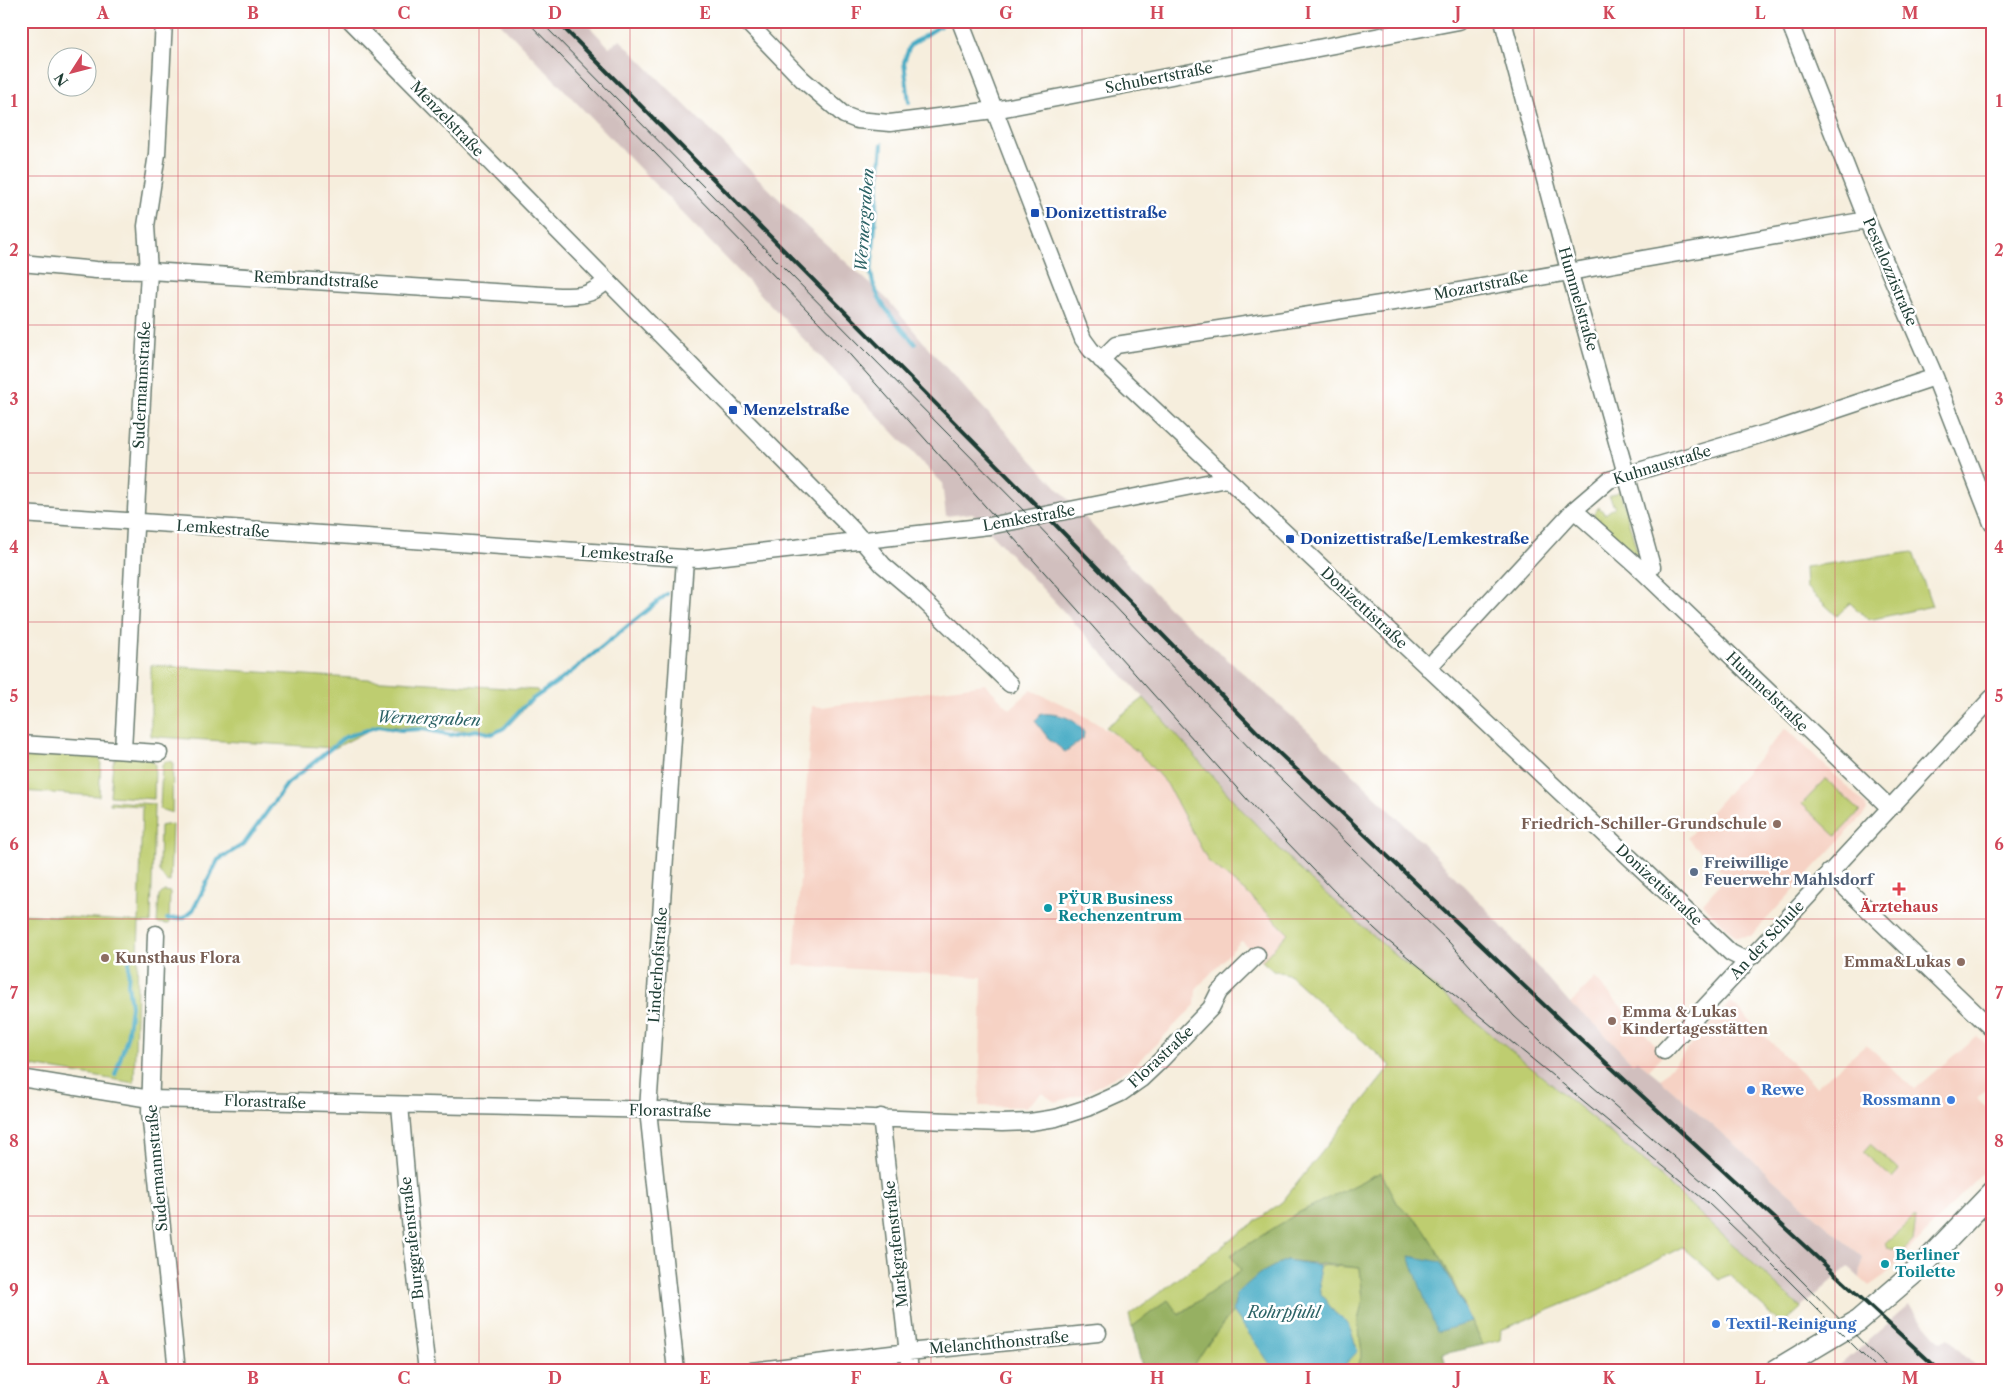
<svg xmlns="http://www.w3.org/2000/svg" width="2013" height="1392" font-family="'Libre Caslon Text',serif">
<rect width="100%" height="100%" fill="#fff"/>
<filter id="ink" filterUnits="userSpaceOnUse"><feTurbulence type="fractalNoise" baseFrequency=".02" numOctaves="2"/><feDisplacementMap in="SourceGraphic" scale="10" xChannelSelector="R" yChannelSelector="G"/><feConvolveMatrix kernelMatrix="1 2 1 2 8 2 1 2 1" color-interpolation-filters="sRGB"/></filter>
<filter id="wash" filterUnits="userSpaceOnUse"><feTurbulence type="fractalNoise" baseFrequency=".0096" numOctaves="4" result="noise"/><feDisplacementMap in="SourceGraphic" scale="20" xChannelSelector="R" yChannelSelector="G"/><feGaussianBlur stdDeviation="1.12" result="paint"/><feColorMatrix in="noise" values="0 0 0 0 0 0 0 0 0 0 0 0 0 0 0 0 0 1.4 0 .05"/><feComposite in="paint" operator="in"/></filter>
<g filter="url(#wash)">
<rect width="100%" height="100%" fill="#f6eedd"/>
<path fill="#f6d2c4" d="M 985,684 L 1010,709 L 1031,690 L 1073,709 L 1124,740 L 1152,766 L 1167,784 L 1208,861 L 1248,894 L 1288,933 L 1262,961 L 1242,941 L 1240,942 L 1196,989 L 1195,1005 L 1134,1066 L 1084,1094 L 1055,1102 L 1042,1093 L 1026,1107 L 979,1106 L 982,977 L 794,965 L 812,706 L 822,707 Z
M 1786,728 L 1866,805 L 1867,811 L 1751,936 L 1736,937 L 1702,904 L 1719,885 L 1725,874 L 1687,838 Z
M 1595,978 L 1664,1054 L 1649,1070 L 1637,1060 L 1633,1064 L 1596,1025 L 1570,1004 Z
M 1731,1002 L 1816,1087 L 1866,1045 L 1914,1089 L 1977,1036 L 1992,1051 L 1992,1083 L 1977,1098 L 1992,1113 L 1992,1163 L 1885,1275 L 1869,1286 L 1860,1278 L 1862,1257 L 1660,1079 Z"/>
<path fill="#d1bfbe" d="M 498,21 L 584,21 L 609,47 L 620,40 L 807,227 L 886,298 L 938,359 L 1168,607 L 1304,727 L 1400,820 L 1488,911 L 1570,1004 L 1596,1025 L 1633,1064 L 1637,1060 L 1660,1079 L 1862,1257 L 1860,1278 L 1848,1267 L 1801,1308 L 1638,1156 L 1388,949 L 1306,876 L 1242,810 L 1144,698 L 972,513 L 946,516 L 942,483 Z
M 1909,1305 L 1941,1342 L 1948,1338 L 1981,1371 L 1833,1371 Z"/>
<path fill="#becd6f" stroke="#6e8552" d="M 1620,491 L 1639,558 L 1593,515 L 1599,507 L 1605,514 L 1615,507 L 1609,496 Z
M 1913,552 L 1932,606 L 1869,620 L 1850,603 L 1837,616 L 1806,587 L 1805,567 Z
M 151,665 L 537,690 L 539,693 L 506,728 L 499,732 L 387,726 L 373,728 L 335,748 L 159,737 L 151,736 Z
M 1144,698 L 1242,810 L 1306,876 L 1388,949 L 1638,1156 L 1801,1308 L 1782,1325 L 1729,1275 L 1719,1279 L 1682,1247 L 1600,1289 L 1501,1330 L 1500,1340 L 1483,1345 L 1443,1261 L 1422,1226 L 1395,1201 L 1381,1172 L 1298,1213 L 1231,1255 L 1242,1271 L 1178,1315 L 1168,1300 L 1132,1327 L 1129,1315 L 1282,1202 L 1391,1066 L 1288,974 L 1272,970 L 1262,961 L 1288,933 L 1248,894 L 1208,861 L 1167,784 L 1139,753 L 1106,727 Z
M 21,749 L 98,754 L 101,762 L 99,796 L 21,791 Z
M 117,756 L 151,759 L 155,765 L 154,799 L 110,796 L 113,763 Z
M 165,761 L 173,762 L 172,813 L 160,809 L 162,766 Z
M 1826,779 L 1860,811 L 1836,836 L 1802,804 Z
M 110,801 L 154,804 L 151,923 L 139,923 L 134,1083 L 21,1064 L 21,914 L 139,922 L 142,806 L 110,804 Z
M 172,824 L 170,882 L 166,881 L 159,871 L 160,826 Z
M 164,891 L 170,892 L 169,924 L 157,923 L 159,896 Z
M 1870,1144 L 1899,1170 L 1892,1178 L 1863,1152 Z
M 1915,1217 L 1916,1219 L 1913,1241 L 1902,1252 L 1888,1248 L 1886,1242 Z
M 1318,1265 L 1360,1268 L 1363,1299 L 1358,1321 L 1362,1353 L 1357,1371 L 1196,1371 L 1193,1367 L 1205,1348 L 1233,1311 L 1251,1336 L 1358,1351 L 1348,1324 L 1334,1312 L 1321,1294 Z"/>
<path fill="#96b062" stroke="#5a764b" d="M 1381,1172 L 1395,1201 L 1422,1226 L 1443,1261 L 1483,1345 L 1443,1354 L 1447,1371 L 1357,1371 L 1362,1353 L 1358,1321 L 1363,1299 L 1360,1268 L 1286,1260 L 1237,1293 L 1233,1311 L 1205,1348 L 1193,1367 L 1196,1371 L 1143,1371 L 1132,1327 L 1168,1300 L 1179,1315 L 1241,1271 L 1231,1255 L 1298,1213 Z"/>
<path fill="#44aac4" stroke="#32747c" d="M 1041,714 C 1057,713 1076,717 1084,733 L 1083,739 L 1065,752 L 1048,738 L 1035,721 Z
M 1409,1256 L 1441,1262 L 1472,1322 L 1437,1332 Z
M 1286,1260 L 1318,1265 L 1321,1294 L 1334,1312 L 1348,1324 L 1358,1351 L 1339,1371 L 1272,1367 L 1233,1311 L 1237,1293 L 1259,1274 Z"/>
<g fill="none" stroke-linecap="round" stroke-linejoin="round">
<path stroke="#44aac4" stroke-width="4" d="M 909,102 L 904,62 L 910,45 L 940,26
M 882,144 L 871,272 C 874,302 897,322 915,344
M 167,919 L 183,918 L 193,910 L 218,860 L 244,844 L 287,784 L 345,737 L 378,726 L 401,730 L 423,729 L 451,735 L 476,730 L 492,734 L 504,728 L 527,703 L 570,673 L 667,594
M 115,1075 L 127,1038 L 131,1006 L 128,984 L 130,949"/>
</g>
</g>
<g filter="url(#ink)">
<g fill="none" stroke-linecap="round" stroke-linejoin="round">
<defs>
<path id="minor" d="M 351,21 L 853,530 L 883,565 L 916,593 L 1010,684
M 746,21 L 802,79 L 844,115 L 857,120 L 890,123 L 994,110 L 1459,21
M 960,21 L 1083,339 L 1091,350 L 1731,953 L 1745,960
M 1503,21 L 1569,270 L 1652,567 L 1646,574
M 1789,21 L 1867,220 L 1935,377 L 1992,523
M 21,263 L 96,270 L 149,271 L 559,296 C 580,296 591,296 606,281
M 1101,360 L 1116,345 L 1419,298 L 1867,220
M 1574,510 L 1636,565 L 1890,808
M 21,514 L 698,559 L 989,526 L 1227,479
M 1428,668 L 1574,510 L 1609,480 L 1776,430 L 1935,377
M 21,744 L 159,753
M 123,750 L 149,271 L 146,226 L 157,154 L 164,21
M 1829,872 L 1992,1029
M 156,934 L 150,1112 L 177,1371
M 1664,1051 L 1744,965 L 1745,960 L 1752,956 L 1760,948 L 1992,698
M 21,1078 L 150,1099 L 661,1110 L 1002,1123 L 1030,1122 L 1056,1118 L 1090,1107 L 1121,1093 L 1141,1079 L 1159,1062 L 1211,1008 L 1219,992 L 1257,955
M 400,1105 L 412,1243 L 427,1371
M 881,1117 L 910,1371
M 676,1371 L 648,1110 L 685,559
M 751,1371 L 908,1352 L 1098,1333"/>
<path id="major" d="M 1775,1371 L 1858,1321 L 1921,1267 L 1992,1193"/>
</defs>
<use href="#minor" stroke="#6a7b6f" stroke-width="19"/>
<use href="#major" stroke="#6a7b6f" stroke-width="24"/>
<use href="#minor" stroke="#fff" stroke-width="16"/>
<use href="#major" stroke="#fff" stroke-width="21"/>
<path stroke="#1f3d34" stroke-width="1" d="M 527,21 L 843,347 L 1261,815 L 1335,892 L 1387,940 L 1708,1203 L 1769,1261 L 1879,1371
M 540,21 L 1031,518 L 1255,754 L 1449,942 L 1514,1016 L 1555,1054 L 1710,1188 L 1891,1371"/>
<path stroke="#1f3d34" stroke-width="4" d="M 557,21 L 1046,515 L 1258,733 L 1562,1022 L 1940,1371"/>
</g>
</g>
<path fill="none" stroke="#d1495b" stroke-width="1" stroke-opacity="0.55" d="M 178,21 L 178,1371M 329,21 L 329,1371M 479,21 L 479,1371M 630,21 L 630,1371M 781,21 L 781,1371M 931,21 L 931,1371M 1082,21 L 1082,1371M 1232,21 L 1232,1371M 1383,21 L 1383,1371M 1534,21 L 1534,1371M 1684,21 L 1684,1371M 1835,21 L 1835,1371M 21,176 L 1992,176M 21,325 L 1992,325M 21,473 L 1992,473M 21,622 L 1992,622M 21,770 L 1992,770M 21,919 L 1992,919M 21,1067 L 1992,1067M 21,1216 L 1992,1216"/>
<g fill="#1a4fb4" stroke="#fff" stroke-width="2">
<rect x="1030" y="208" width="10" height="10" rx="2.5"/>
<rect x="728" y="405" width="10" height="10" rx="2.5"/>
<rect x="1285" y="534" width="10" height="10" rx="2.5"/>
</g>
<g fill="#8d6e63" stroke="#fff" stroke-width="2">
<circle cx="1777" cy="824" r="5"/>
<circle cx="105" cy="958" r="5"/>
<circle cx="1961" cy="962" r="5"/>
<circle cx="1612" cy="1021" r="5"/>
</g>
<circle fill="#5c6f8a" stroke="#fff" stroke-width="2" cx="1694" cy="872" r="5"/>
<path fill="#e0444e" stroke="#fff" stroke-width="2" d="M1896.5 881.5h5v5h5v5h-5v5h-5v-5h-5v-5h5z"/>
<g fill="#0f9aa8" stroke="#fff" stroke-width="2">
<circle cx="1048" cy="908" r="5"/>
<circle cx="1885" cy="1264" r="5"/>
</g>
<g fill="#3f7fe0" stroke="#fff" stroke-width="2">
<circle cx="1751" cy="1090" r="5"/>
<circle cx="1951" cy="1100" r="5"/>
<circle cx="1716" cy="1324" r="5"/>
</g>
<g text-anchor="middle" stroke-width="5" stroke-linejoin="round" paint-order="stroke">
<g font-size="15" fill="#1f3d34" stroke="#fff">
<text transform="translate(1159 78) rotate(-11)" y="5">Schubertstraße</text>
<text transform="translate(447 119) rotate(46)" y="5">Menzelstraße</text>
<text transform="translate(1890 272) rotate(67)" y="5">Pestalozzistraße</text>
<text transform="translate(316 280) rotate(3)" y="5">Rembrandtstraße</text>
<text transform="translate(1481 286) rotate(-11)" y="5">Mozartstraße</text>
<text transform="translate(1578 299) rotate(74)" y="5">Hummelstraße</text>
<text transform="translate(142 385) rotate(-87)" y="5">Sudermannstraße</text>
<text transform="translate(1662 465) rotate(-17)" y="5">Kuhnaustraße</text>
<text transform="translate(1029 518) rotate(-10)" y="5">Lemkestraße</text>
<text transform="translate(223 529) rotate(4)" y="5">Lemkestraße</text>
<text transform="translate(627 555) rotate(4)" y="5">Lemkestraße</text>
<text transform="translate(1364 608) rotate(43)" y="5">Donizettistraße</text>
<text transform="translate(1767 692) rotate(44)" y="5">Hummelstraße</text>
<text transform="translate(1659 885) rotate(43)" y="5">Donizettistraße</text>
<text transform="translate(1767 940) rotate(-47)" y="5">An der Schule</text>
<text transform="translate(658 965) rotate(-86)" y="5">Linderhofstraße</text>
<text transform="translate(1161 1057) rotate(-43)" y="5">Florastraße</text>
<text transform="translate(265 1102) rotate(2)" y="5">Florastraße</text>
<text transform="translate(670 1111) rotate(1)" y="5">Florastraße</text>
<text transform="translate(157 1168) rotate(-95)" y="5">Sudermannstraße</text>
<text transform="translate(412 1238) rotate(-96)" y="5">Burggrafenstraße</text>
<text transform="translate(896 1244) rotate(-96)" y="5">Markgrafenstraße</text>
<text transform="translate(999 1343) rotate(-5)" y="5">Melanchthonstraße</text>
</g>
<g font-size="15" font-weight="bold" fill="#164399" stroke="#fff" text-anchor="start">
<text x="1045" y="218">Donizettistraße</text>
<text x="743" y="415">Menzelstraße</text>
<text x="1300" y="544">Donizettistraße/Lemkestraße</text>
</g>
<g font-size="15" font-weight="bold" fill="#785e54" stroke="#fff" text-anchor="end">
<text x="1767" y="829">Friedrich-Schiller-Grundschule</text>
<text x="115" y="963" text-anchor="start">Kunsthaus Flora</text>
<text x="1951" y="967">Emma&amp;Lukas</text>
<text x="1622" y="1017" text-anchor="start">Emma &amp; Lukas<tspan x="1622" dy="17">Kindertagesstätten</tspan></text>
</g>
<g font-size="15" font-weight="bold" fill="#4e5e75" stroke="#fff" text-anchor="start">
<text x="1704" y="868">Freiwillige<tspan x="1704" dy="17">Feuerwehr Mahlsdorf</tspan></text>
</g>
<g font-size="15" font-weight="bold" fill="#0d838f" stroke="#fff" text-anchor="start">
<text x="1058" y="904">PŸUR Business<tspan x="1058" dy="17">Rechenzentrum</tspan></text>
<text x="1895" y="1260">Berliner<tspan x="1895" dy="17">Toilette</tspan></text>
</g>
<g font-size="15" font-weight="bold" fill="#be3a42" stroke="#fff">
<text x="1899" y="912">Ärztehaus</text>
</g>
<g font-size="15" font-weight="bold" fill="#366cbe" stroke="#fff" text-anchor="start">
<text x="1761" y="1095">Rewe</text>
<text x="1941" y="1105" text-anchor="end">Rossmann</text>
<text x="1726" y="1329">Textil-Reinigung</text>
</g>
<g font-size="16" font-style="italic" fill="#2c6366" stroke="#fff">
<text transform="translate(864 220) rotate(-86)" y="6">Wernergraben</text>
<text transform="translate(429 718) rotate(2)" y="6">Wernergraben</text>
<text x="1284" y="1318">Rohrpfuhl</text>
</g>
</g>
<rect width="2013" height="1392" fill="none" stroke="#fff" stroke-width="55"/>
<g transform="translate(72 72) rotate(234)"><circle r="24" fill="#ffffff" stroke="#a5b1ae"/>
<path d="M0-4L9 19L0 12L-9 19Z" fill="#d1495b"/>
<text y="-8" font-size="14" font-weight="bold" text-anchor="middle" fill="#1f3d34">N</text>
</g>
<rect x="28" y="28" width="1958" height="1336" fill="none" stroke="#d1495b" stroke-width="2"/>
<g font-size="16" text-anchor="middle" font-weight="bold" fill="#d1495b">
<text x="103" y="19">A</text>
<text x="253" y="19">B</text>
<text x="404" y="19">C</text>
<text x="555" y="19">D</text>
<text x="705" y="19">E</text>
<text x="856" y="19">F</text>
<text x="1006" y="19">G</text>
<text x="1157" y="19">H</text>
<text x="1308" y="19">I</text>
<text x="1458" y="19">J</text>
<text x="1609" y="19">K</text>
<text x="1760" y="19">L</text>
<text x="1910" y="19">M</text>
<text x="14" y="107">1</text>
<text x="1999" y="107">1</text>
<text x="14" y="256">2</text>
<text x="1999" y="256">2</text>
<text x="14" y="405">3</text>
<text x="1999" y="405">3</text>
<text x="14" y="553">4</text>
<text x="1999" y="553">4</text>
<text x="14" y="702">5</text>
<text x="1999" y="702">5</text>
<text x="14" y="850">6</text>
<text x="1999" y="850">6</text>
<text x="14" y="999">7</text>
<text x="1999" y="999">7</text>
<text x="14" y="1147">8</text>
<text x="1999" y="1147">8</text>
<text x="14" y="1296">9</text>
<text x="1999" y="1296">9</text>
<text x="103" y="1384">A</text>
<text x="253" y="1384">B</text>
<text x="404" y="1384">C</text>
<text x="555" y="1384">D</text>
<text x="705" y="1384">E</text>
<text x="856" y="1384">F</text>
<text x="1006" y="1384">G</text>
<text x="1157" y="1384">H</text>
<text x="1308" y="1384">I</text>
<text x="1458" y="1384">J</text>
<text x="1609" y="1384">K</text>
<text x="1760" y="1384">L</text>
<text x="1910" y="1384">M</text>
</g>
</svg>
